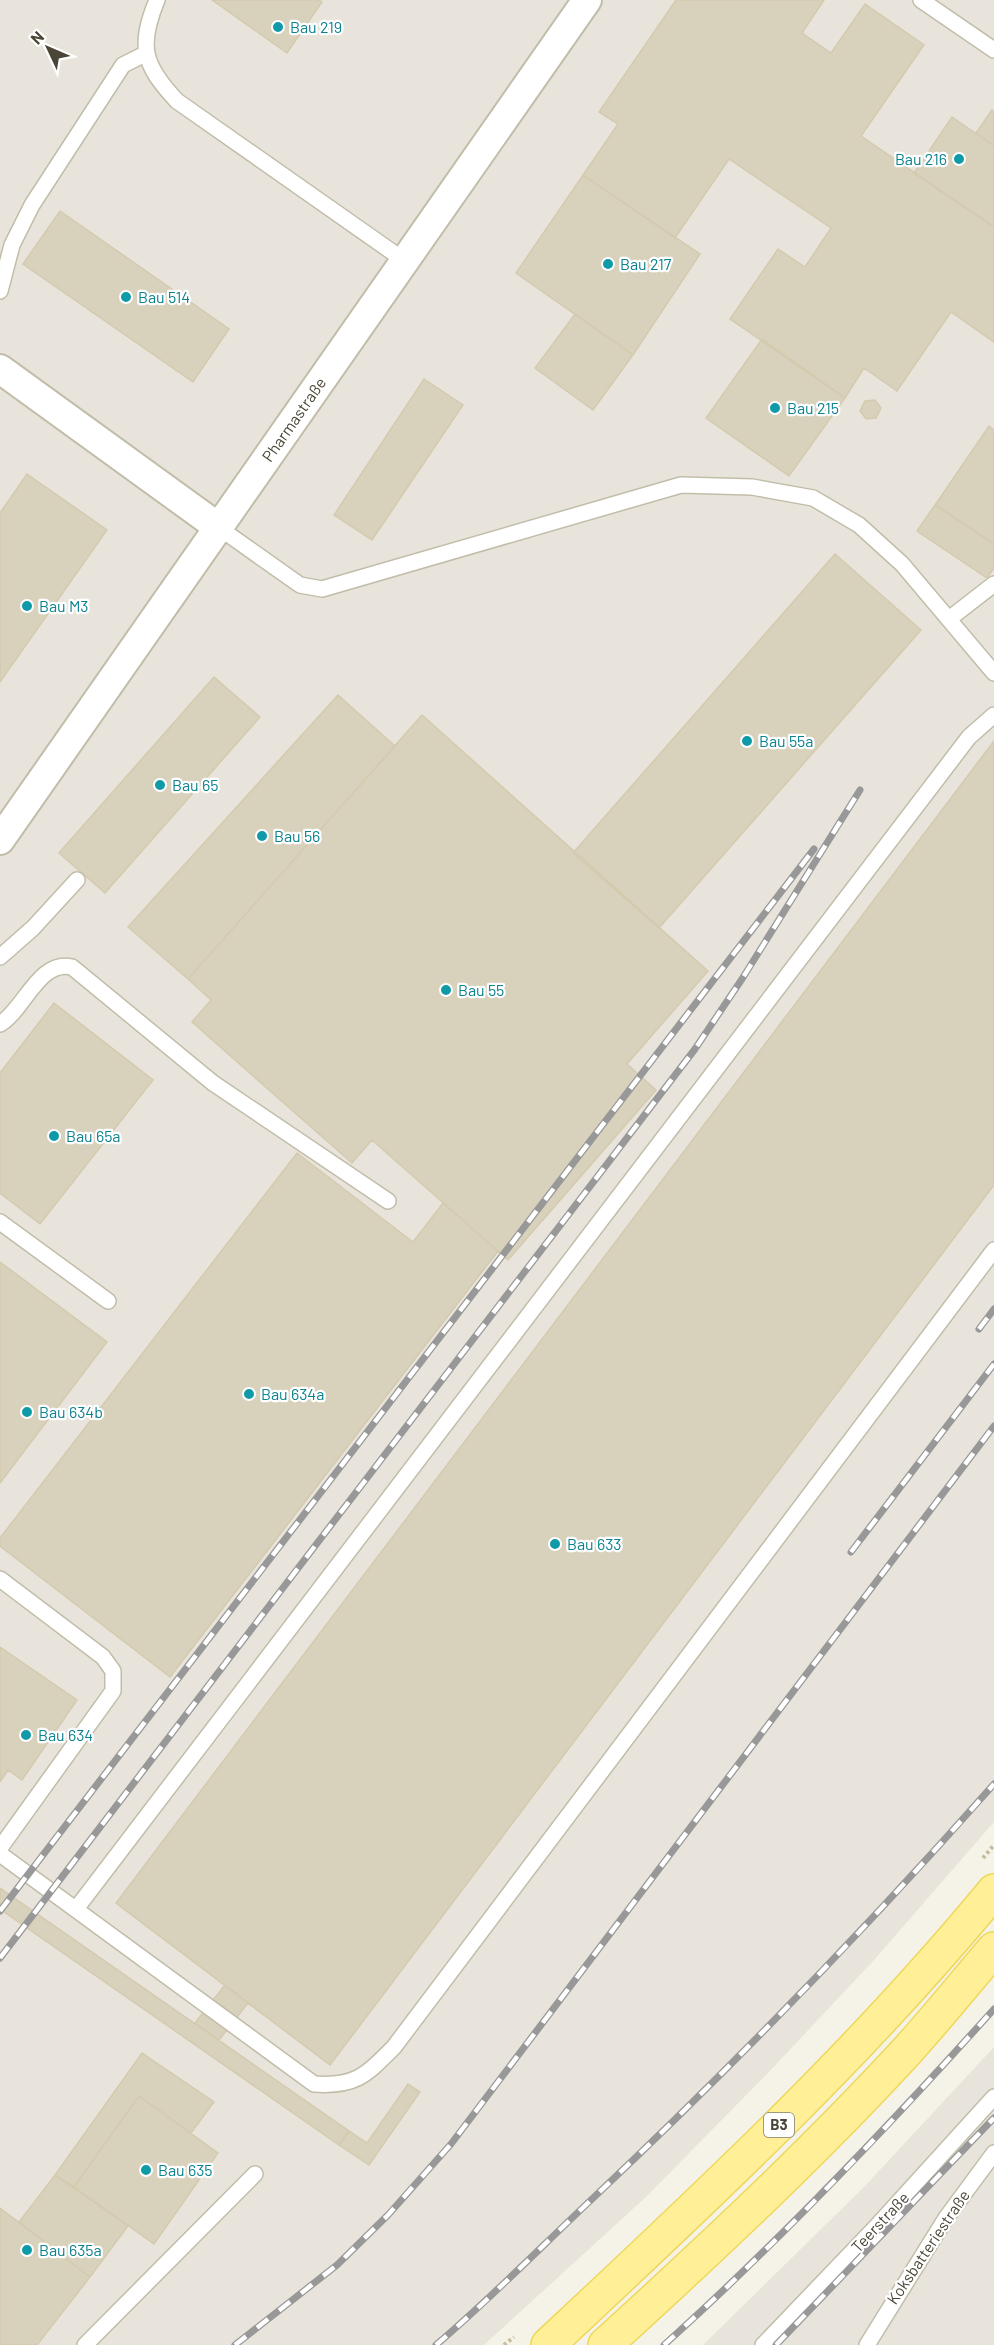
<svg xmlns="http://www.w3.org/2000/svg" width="994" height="2345" font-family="Barlow,sans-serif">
<rect width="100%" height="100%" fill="#f5f3e8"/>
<path fill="#e8e4dc" d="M 0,0 L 994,0 L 994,1822 L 874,1960 L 769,2072 L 646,2197 L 484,2345 L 0,2345 Z
M 994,2047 L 994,2345 L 703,2345 L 864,2187 Z"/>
<path fill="#d8d1bc" stroke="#d4caae" stroke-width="1.5" d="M 212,0 L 319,0 L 322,2 L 287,53 Z
M 676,0 L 824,0 L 802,33 L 831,53 L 865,4 L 924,45 L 861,136 L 994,227 L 994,342 L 951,312 L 897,391 L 864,368 L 845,398 L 730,319 L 778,249 L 805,267 L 831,228 L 729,159 L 675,238 L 583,175 L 618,124 L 599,112 Z
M 992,110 L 994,112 L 994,146 L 976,133 Z
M 952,117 L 994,146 L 994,227 L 914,173 Z
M 583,175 L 700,254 L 633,355 L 516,273 Z
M 60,211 L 229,329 L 193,382 L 23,264 Z
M 575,314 L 633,355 L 593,410 L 535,368 Z
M 762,339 L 845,398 L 789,476 L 706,418 Z
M 424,379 L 463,405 L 372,540 L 334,515 Z
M 875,400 L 881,408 L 876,418 L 866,419 L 860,411 L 865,401 Z
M 989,426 L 994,430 L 994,544 L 935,505 Z
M 27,474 L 107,530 L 0,682 L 0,513 Z
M 935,505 L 994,544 L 994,568 L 987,578 L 917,531 Z
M 835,554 L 921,630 L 659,928 L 573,853 Z
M 214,677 L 260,717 L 105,893 L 59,853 Z
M 338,695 L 395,746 L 188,979 L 128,927 Z
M 422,715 L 708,971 L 627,1064 L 656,1090 L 508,1260 L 372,1140 L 352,1163 L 192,1022 L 211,1000 L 188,979 Z
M 994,741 L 994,1185 L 330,2065 L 116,1903 Z
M 54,1003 L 153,1080 L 40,1224 L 0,1193 L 0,1073 Z
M 297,1153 L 413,1242 L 443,1203 L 498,1251 L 170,1677 L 0,1546 L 0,1538 Z
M 0,1262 L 107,1342 L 0,1483 Z
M 0,1647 L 77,1700 L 22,1780 L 8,1770 L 0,1782 Z
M 0,1888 L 349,2131 L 339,2145 L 0,1909 Z
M 225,1985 L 248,2003 L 219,2040 L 195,2023 Z
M 142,2053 L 214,2102 L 191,2133 L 139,2096 L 74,2187 L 55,2175 Z
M 408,2084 L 420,2092 L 369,2165 L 339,2145 L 349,2131 L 367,2143 Z
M 139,2096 L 218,2153 L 154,2244 L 74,2187 Z
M 55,2175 L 128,2226 L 90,2277 L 19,2222 Z
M 0,2208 L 90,2277 L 37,2345 L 0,2345 Z"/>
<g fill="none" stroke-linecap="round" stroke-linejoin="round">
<defs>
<path id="lane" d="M 157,0 C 138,46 143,65 177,101 L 405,261
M 921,0 L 994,50
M 0,291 L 12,245 L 32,205 L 123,65 L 147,53
M 218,527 L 300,585 L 322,589 L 681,485 L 752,487 L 813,498 L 859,525 L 902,564 L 994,673
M 949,619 L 994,584
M 0,957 L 33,928 L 77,880
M 0,1024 C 24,1010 39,959 72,967 L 213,1083 L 388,1201
M 0,1222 L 108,1301
M 0,1579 L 103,1657 L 113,1671 L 113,1691 L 0,1848
M 0,1854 L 314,2084 C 356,2087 366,2075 394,2047 L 994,1250
M 76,1909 L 969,737 L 994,715
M 85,2345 L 255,2174
M 763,2345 L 875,2228 L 994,2097
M 867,2345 L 946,2218 L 994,2153"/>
<g id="street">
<path d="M 0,369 L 218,527"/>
<path id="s1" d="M 0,840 L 587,0"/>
</g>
<path id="primary" d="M 548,2345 C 703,2200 859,2055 994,1891
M 605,2345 C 708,2251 811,2155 905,2053 C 936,2019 964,1984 994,1949"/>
</defs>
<use href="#lane" stroke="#c2bda9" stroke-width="18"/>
<use href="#street" stroke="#c2bda9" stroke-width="32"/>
<use href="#primary" stroke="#efd75c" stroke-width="36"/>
<path stroke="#c5bc99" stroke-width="4" stroke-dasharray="3 3" stroke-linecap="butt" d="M 983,1858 L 994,1845
M 504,2345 L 514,2337"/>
<use href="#lane" stroke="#fff" stroke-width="15"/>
<use href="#street" stroke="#fff" stroke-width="28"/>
<use href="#primary" stroke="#fff097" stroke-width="33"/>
<defs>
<path id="rail" d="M 979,1329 L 994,1309
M 851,1552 L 994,1364
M 0,1911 L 814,849
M 0,1958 L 695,1049 L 742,979 L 860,790
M 235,2345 L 337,2265 L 388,2215 L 451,2144 L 994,1426
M 436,2345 C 490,2299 540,2248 591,2200 C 732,2067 866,1929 994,1784
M 664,2345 C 781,2240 889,2126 994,2009
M 776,2345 L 994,2118"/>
</defs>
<use href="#rail" stroke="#989898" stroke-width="7"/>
<use href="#rail" stroke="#fff" stroke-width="4.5" stroke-dasharray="14" stroke-linecap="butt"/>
</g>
<g fill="#0f9aa8" stroke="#fff" stroke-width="2">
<circle cx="278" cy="27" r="6"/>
<circle cx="959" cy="159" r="6"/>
<circle cx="608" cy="264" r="6"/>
<circle cx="126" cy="297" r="6"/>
<circle cx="775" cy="408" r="6"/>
<circle cx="27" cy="606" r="6"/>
<circle cx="747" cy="741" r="6"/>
<circle cx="160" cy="785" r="6"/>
<circle cx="262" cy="836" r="6"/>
<circle cx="446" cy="990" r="6"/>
<circle cx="54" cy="1136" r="6"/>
<circle cx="249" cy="1394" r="6"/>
<circle cx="27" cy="1412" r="6"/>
<circle cx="555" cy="1544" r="6"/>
<circle cx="26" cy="1735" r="6"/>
<circle cx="146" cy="2170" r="6"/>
<circle cx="27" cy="2250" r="6"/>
</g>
<g text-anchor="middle" stroke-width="4.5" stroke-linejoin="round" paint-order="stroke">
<rect fill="#fff" stroke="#807d72" stroke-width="1.5" x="764" y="2113" width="30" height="24" rx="4.5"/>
<g font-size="15" font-weight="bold" fill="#4a4536">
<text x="779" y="2130">B3</text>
</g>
<g font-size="16" fill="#0d838f" stroke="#fff" text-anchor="start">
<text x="290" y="33">Bau 219</text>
<text x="947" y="165" text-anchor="end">Bau 216</text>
<text x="620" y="270">Bau 217</text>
<text x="138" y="303">Bau 514</text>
<text x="787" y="414">Bau 215</text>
<text x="39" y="612">Bau M3</text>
<text x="759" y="747">Bau 55a</text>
<text x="172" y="791">Bau 65</text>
<text x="274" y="842">Bau 56</text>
<text x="458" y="996">Bau 55</text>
<text x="66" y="1142">Bau 65a</text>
<text x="261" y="1400">Bau 634a</text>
<text x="39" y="1418">Bau 634b</text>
<text x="567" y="1550">Bau 633</text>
<text x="38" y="1741">Bau 634</text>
<text x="158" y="2176">Bau 635</text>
<text x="39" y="2256">Bau 635a</text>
</g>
<g font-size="16" fill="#4a4536" stroke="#fff">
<text dy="6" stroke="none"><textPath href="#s1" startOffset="513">Pharmastraße</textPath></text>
<text transform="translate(880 2222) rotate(-47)" y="6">Teerstraße</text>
<text transform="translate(928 2247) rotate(-56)" y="6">Koksbatteriestraße</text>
</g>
</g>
<g transform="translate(48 48) rotate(314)" stroke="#ffffff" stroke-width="4.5" paint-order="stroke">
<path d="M0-4.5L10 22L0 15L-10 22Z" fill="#4a4536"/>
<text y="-9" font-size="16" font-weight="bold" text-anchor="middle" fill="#4a4536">N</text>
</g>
</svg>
